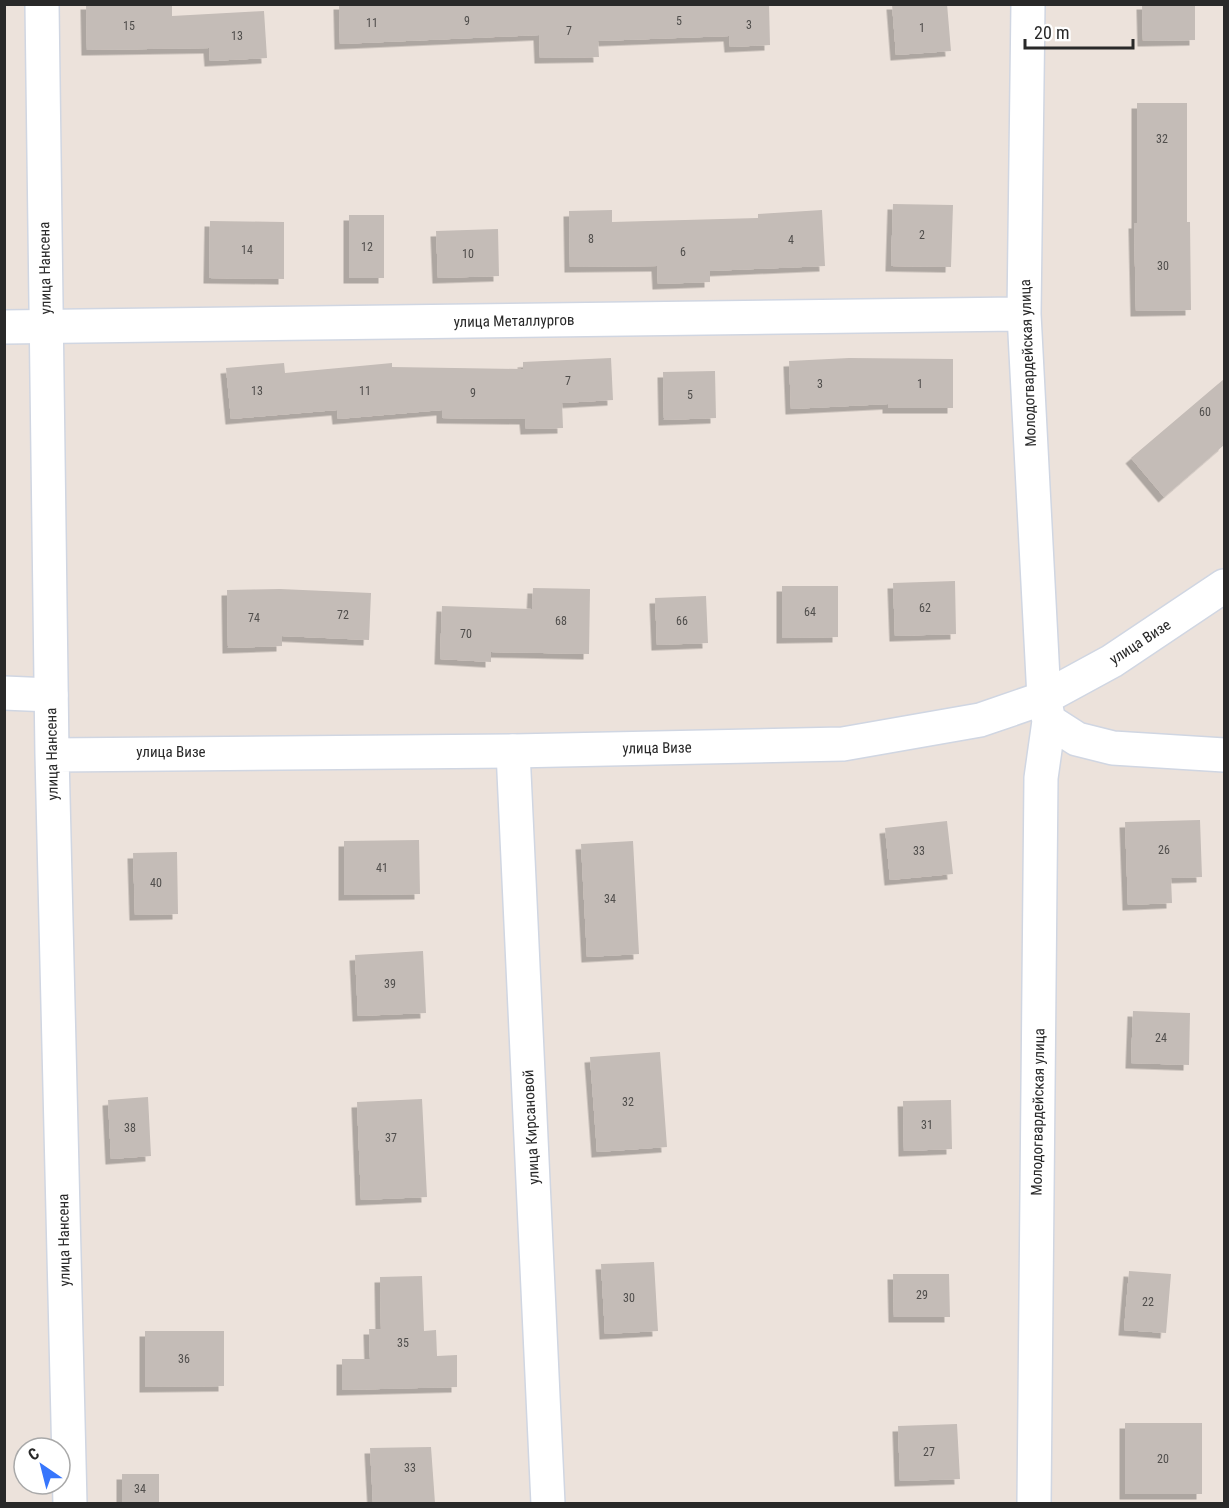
<svg xmlns="http://www.w3.org/2000/svg" width="1229" height="1508" font-family="'Roboto Condensed',sans-serif">
<defs>
<filter id="shadow"><feDropShadow dx="-5.5" dy="5.5" stdDeviation="0" flood-color="#0004"/></filter>
</defs>
<rect width="100%" height="100%" fill="#ece2db"/>
<path fill="#c4bcb7" filter="url(#shadow)" d="M 86,4 L 172,4 L 172,16 L 264,11 L 267,58 L 210,61 L 209,48 L 87,50 Z
M 339,4 L 769,4 L 770,45 L 730,47 L 729,36 L 598,41 L 599,57 L 540,58 L 539,35 L 340,44 Z
M 892,4 L 947,4 L 951,51 L 896,55 Z
M 1142,4 L 1195,4 L 1195,40 L 1143,41 Z
M 1137,103 L 1187,103 L 1187,222 L 1190,222 L 1191,310 L 1136,311 L 1134,223 L 1137,223 Z
M 893,204 L 953,205 L 951,267 L 891,266 Z
M 612,210 L 612,222 L 758,218 L 758,214 L 822,210 L 825,266 L 710,271 L 710,282 L 658,284 L 657,266 L 570,267 L 569,211 Z
M 349,215 L 384,215 L 384,278 L 349,278 Z
M 210,221 L 284,222 L 284,279 L 209,278 Z
M 498,229 L 499,276 L 438,278 L 436,231 Z
M 611,358 L 613,400 L 562,403 L 563,428 L 526,429 L 525,419 L 442,418 L 442,410 L 338,419 L 337,410 L 231,419 L 226,368 L 284,363 L 285,373 L 392,363 L 392,367 L 523,369 L 523,362 Z
M 849,358 L 953,359 L 953,408 L 888,408 L 888,404 L 791,409 L 789,361 Z
M 715,371 L 716,418 L 664,420 L 663,372 Z
M 1224,379 L 1224,445 L 1164,497 L 1131,458 Z
M 955,581 L 956,634 L 895,636 L 893,583 Z
M 782,586 L 838,586 L 838,637 L 782,638 Z
M 533,588 L 590,589 L 589,654 L 491,652 L 491,662 L 440,659 L 442,606 L 532,609 Z
M 280,589 L 371,593 L 369,640 L 282,636 L 282,646 L 228,648 L 227,590 Z
M 706,596 L 708,643 L 657,645 L 655,598 Z
M 1200,820 L 1202,877 L 1171,878 L 1172,903 L 1128,905 L 1125,822 Z
M 947,821 L 953,874 L 890,880 L 885,828 Z
M 419,840 L 420,894 L 344,895 L 344,841 Z
M 633,841 L 639,954 L 587,957 L 581,844 Z
M 177,852 L 178,914 L 135,915 L 133,853 Z
M 423,951 L 426,1013 L 358,1016 L 355,955 Z
M 1133,1011 L 1190,1013 L 1189,1065 L 1131,1063 Z
M 660,1052 L 667,1147 L 597,1152 L 590,1057 Z
M 148,1097 L 151,1156 L 111,1159 L 108,1100 Z
M 422,1099 L 427,1197 L 361,1200 L 357,1102 Z
M 951,1100 L 952,1149 L 904,1151 L 903,1101 Z
M 654,1262 L 658,1331 L 605,1334 L 601,1264 Z
M 1129,1271 L 1171,1274 L 1166,1333 L 1124,1330 Z
M 893,1274 L 949,1274 L 950,1317 L 894,1317 Z
M 422,1276 L 424,1331 L 436,1330 L 437,1356 L 457,1355 L 457,1387 L 342,1390 L 342,1359 L 370,1359 L 369,1329 L 381,1329 L 380,1277 Z
M 145,1331 L 224,1331 L 224,1386 L 145,1387 Z
M 1125,1423 L 1202,1423 L 1202,1494 L 1125,1494 Z
M 957,1424 L 960,1479 L 900,1481 L 898,1426 Z
M 431,1447 L 435,1503 L 373,1503 L 370,1448 Z
M 122,1474 L 159,1474 L 159,1503 L 122,1503 Z"/>
<g fill="none" stroke-linecap="round" stroke-linejoin="round">
<defs>
<path id="street" d="M 1028,4 L 1024,314 L 1044,698 L 1049,721 L 1077,739 L 1113,748 L 1224,755
M 4,327 L 1024,314
M 4,693 L 51,695
M 513,751 L 548,1504
M 1034,1504 L 1041,778 L 1049,721"/>
<path id="secondary" d="M 42,4 L 52,755 L 70,1504
M 52,755 L 513,751 L 843,744 L 980,720 L 1044,698 L 1112,661 L 1224,586"/>
</defs>
<use href="#street" stroke="#d0d6e2" stroke-width="36"/>
<use href="#secondary" stroke="#d0d6e2" stroke-width="36"/>
<use href="#street" stroke="#fff" stroke-width="33"/>
<use href="#secondary" stroke="#fff" stroke-width="33"/>
</g>
<g text-anchor="middle" stroke-width="6" stroke-linejoin="round" paint-order="stroke">
<g font-size="12" fill="#504e4c">
<text x="467" y="25">9</text>
<text x="679" y="25">5</text>
<text x="372" y="27">11</text>
<text x="749" y="29">3</text>
<text x="129" y="30">15</text>
<text x="922" y="32">1</text>
<text x="569" y="35">7</text>
<text x="237" y="40">13</text>
<text x="1162" y="143">32</text>
<text x="922" y="239">2</text>
<text x="591" y="243">8</text>
<text x="791" y="244">4</text>
<text x="367" y="251">12</text>
<text x="247" y="254">14</text>
<text x="683" y="256">6</text>
<text x="468" y="258">10</text>
<text x="1163" y="270">30</text>
<text x="568" y="385">7</text>
<text x="820" y="388">3</text>
<text x="920" y="388">1</text>
<text x="257" y="395">13</text>
<text x="365" y="395">11</text>
<text x="473" y="397">9</text>
<text x="690" y="399">5</text>
<text x="1205" y="416">60</text>
<text x="925" y="612">62</text>
<text x="810" y="616">64</text>
<text x="343" y="619">72</text>
<text x="254" y="622">74</text>
<text x="561" y="625">68</text>
<text x="682" y="625">66</text>
<text x="466" y="638">70</text>
<text x="1164" y="854">26</text>
<text x="919" y="855">33</text>
<text x="382" y="872">41</text>
<text x="156" y="887">40</text>
<text x="610" y="903">34</text>
<text x="390" y="988">39</text>
<text x="1161" y="1042">24</text>
<text x="628" y="1106">32</text>
<text x="927" y="1129">31</text>
<text x="130" y="1132">38</text>
<text x="391" y="1142">37</text>
<text x="922" y="1299">29</text>
<text x="629" y="1302">30</text>
<text x="1148" y="1306">22</text>
<text x="403" y="1347">35</text>
<text x="184" y="1363">36</text>
<text x="929" y="1456">27</text>
<text x="1163" y="1463">20</text>
<text x="410" y="1472">33</text>
<text x="140" y="1493">34</text>
</g>
<g font-size="15" fill="#292929" stroke="#fff">
<text transform="translate(45 268) rotate(-91)" y="5">улица Нансена</text>
<text transform="translate(514 321) rotate(-1)" y="5">улица Металлургов</text>
<text transform="translate(1028 363) rotate(-92)" y="5">Молодогвардейская улица</text>
<text transform="translate(1140 642) rotate(-33)" y="5">улица Визе</text>
<text transform="translate(657 748) rotate(-1)" y="5">улица Визе</text>
<text x="171" y="757">улица Визе</text>
<text transform="translate(52 754) rotate(-91)" y="5">улица Нансена</text>
<text transform="translate(1038 1112) rotate(-89)" y="5">Молодогвардейская улица</text>
<text transform="translate(531 1127) rotate(-93)" y="5">улица Кирсановой</text>
<text transform="translate(64 1240) rotate(-91)" y="5">улица Нансена</text>
</g>
</g>
<rect width="1229" height="1508" fill="none" stroke="#292929" stroke-width="12"/>
<g transform="translate(42 1466) rotate(325)"><circle r="28" fill="#ffffff" stroke="#a9a9a9" stroke-width="1.5"/>
<path d="M0-4.5L10 22L0 15L-10 22Z" fill="#3776fc"/>
<text y="-9" font-size="16" font-weight="bold" text-anchor="middle" fill="#292929">С</text>
</g>
<path d="M1025 39v9h108v-9" fill="none" stroke="#292929" stroke-width="3"/>
<text x="1034" y="39" font-size="18" fill="#292929" stroke="#ffffff" stroke-width="4.5" paint-order="stroke">20 m</text>
</svg>
